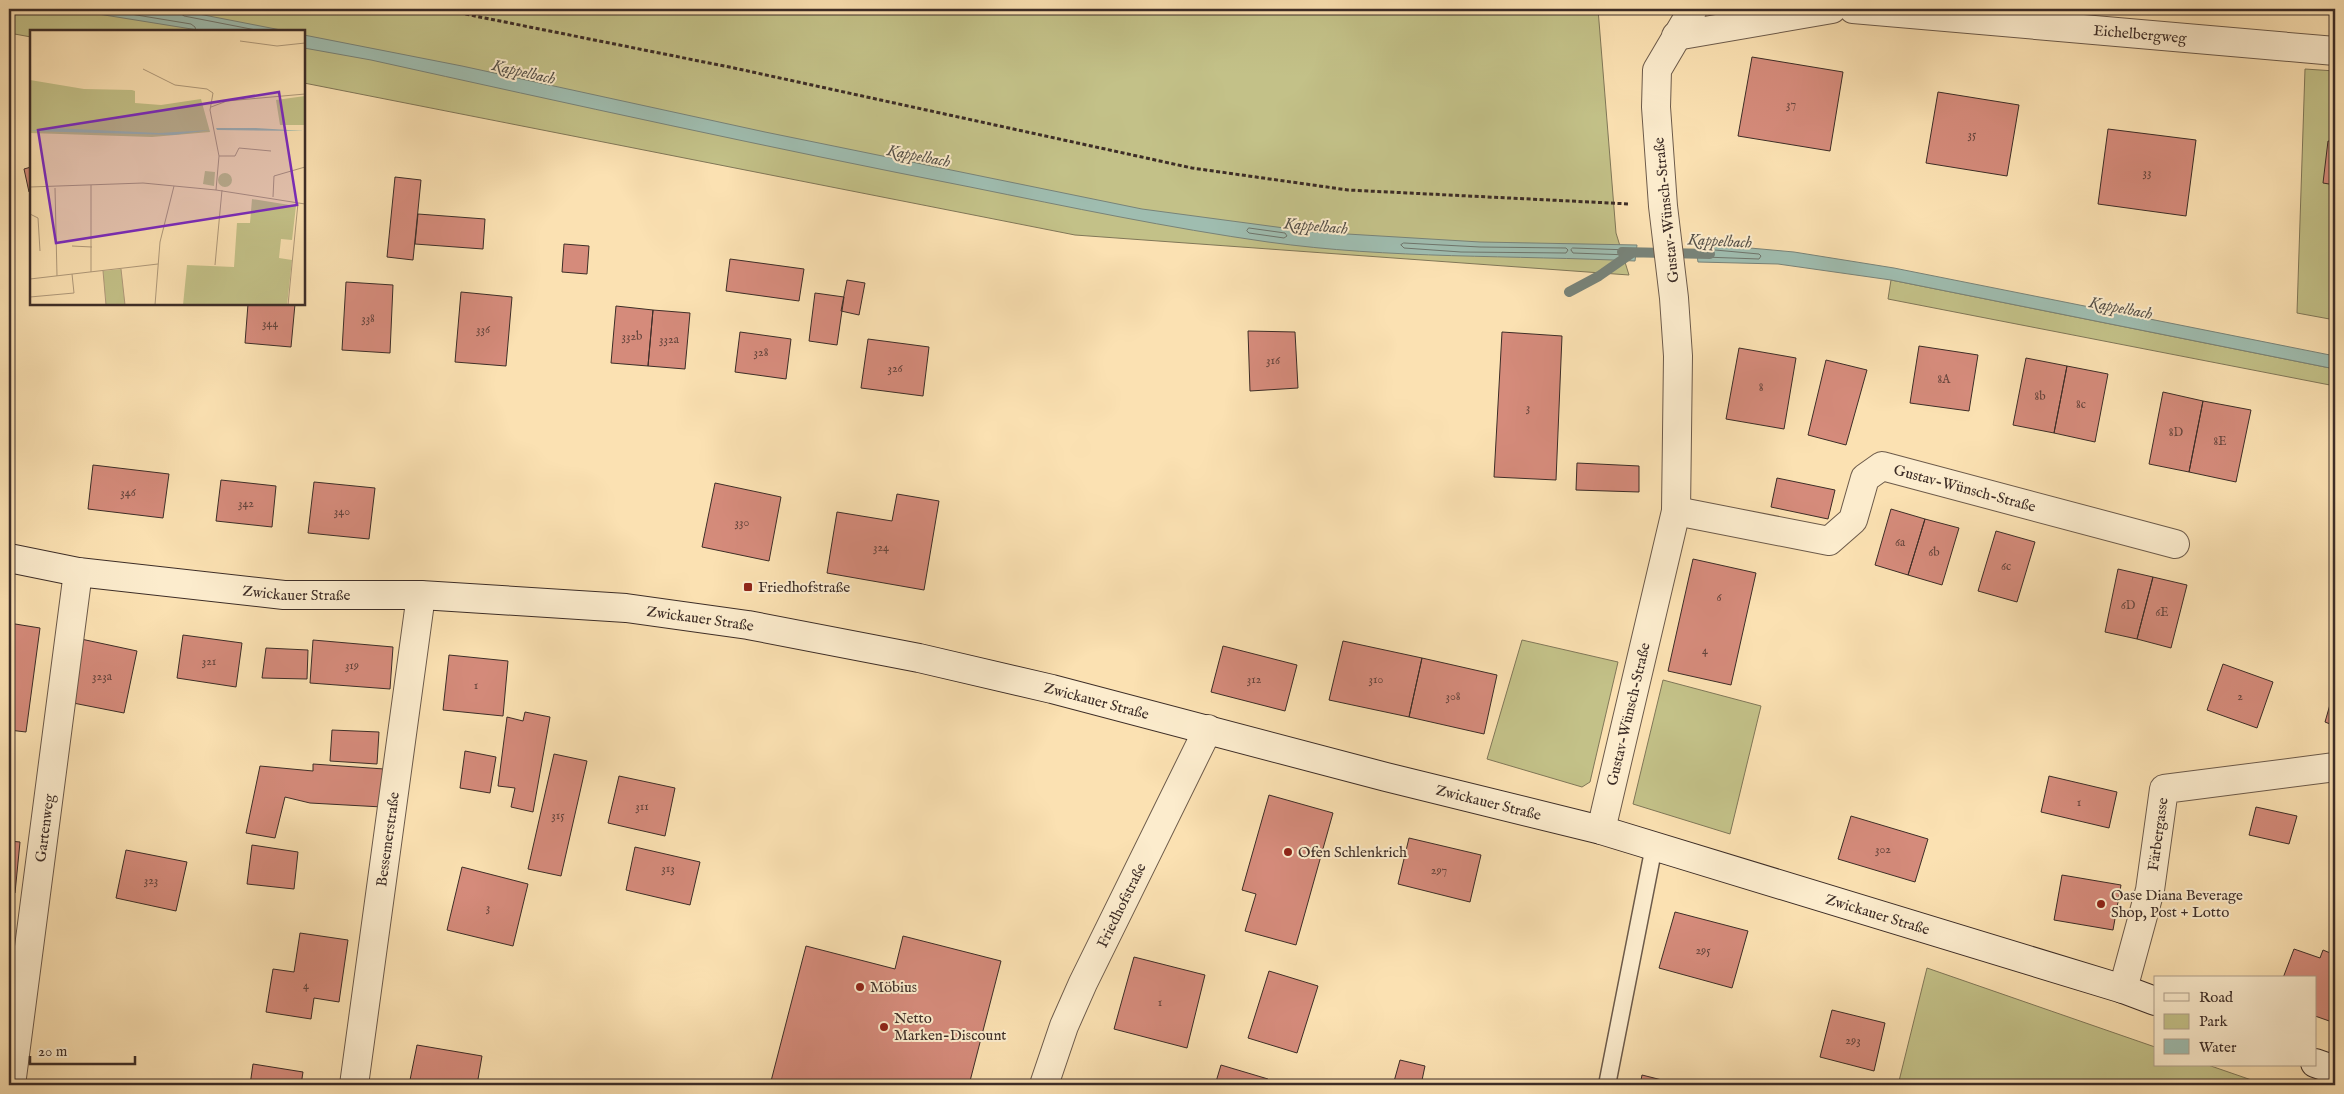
<svg xmlns="http://www.w3.org/2000/svg" width="2344" height="1094" font-family="'IM FELL English',serif">
<rect width="100%" height="100%" fill="#fbe1b2"/>
<filter id="stains"><feTurbulence type="fractalNoise" baseFrequency=".004" numOctaves="4"/><feColorMatrix values="0 0 0 0 .2 0 0 0 0 .09 0 0 0 0 .02 0 0 0 .5 -.17"/></filter>
<radialGradient id="worn" r=".72"><stop offset=".6" stop-color="#630" stop-opacity="0"/><stop offset="1" stop-color="#630" stop-opacity=".3"/></radialGradient>
<path fill="#c3c188" stroke="#807758" d="M 9,9 L 1598,9 L 1616,233 L 1629,275 L 1075,235 L 304,83 L 304,31 L 31,31 L 31,37 L 9,33 Z
M 2305,69 L 2335,71 L 2335,320 L 2297,313 Z
M 1891,280 L 2335,369 L 2335,386 L 1888,299 Z
M 1522,640 L 1618,662 L 1590,782 L 1582,787 L 1487,759 Z
M 1663,680 L 1761,706 L 1730,834 L 1633,804 Z
M 1927,968 L 2155,1047 L 2155,1065 L 2208,1065 L 2266,1085 L 1898,1085 Z"/>
<path fill="#9fbdb0" stroke="#788379" d="M 67,9 L 173,9 L 286,31 L 204,31 Z
M 304,35 L 462,66 L 765,132 L 1142,209 L 1314,232 L 1480,242 L 1637,245 L 1635,261 C 1513,255 1390,259 1268,242 C 1169,228 1069,207 970,187 C 770,148 570,104 371,60 L 304,48 Z
M 1695,243 L 1794,252 L 1894,268 L 2335,356 L 2335,369 L 1891,280 L 1778,264 L 1698,262 Z"/>
<g fill="none" stroke-linecap="round" stroke-linejoin="round">
<path stroke="#6e756c" stroke-width="1" d="M 100,9 L 191,24 L 195,27 L 196,31
M 180,9 L 180,13 L 184,16 L 261,31
M 1249,228 L 1285,233 L 1287,236 L 1284,238 L 1249,233 L 1247,231 Z
M 1404,243 L 1480,247 L 1566,248 L 1568,250 L 1566,253 L 1461,252 L 1404,248 L 1401,245 Z
M 1573,248 L 1629,250 L 1631,253 L 1629,255 L 1573,253 L 1571,250 Z
M 1704,249 L 1759,254 L 1761,256 L 1759,259 L 1704,257 L 1701,251 Z"/>
<path stroke="#788379" stroke-width="10" d="M 1622,252 L 1710,254
M 1569,292 L 1599,276 L 1632,253"/>
</g>
<path fill="#d58b7b" stroke="#3d2d27" d="M 1752,57 L 1843,72 L 1830,151 L 1738,136 Z
M 1938,92 L 2019,105 L 2007,176 L 1926,163 Z
M 2108,129 L 2196,140 L 2186,216 L 2098,204 Z
M 2328,141 L 2335,142 L 2335,185 L 2323,183 Z
M 31,167 L 31,192 L 29,192 L 24,169 Z
M 395,177 L 421,180 L 413,260 L 387,257 Z
M 418,214 L 485,219 L 483,249 L 415,244 Z
M 564,244 L 589,246 L 587,274 L 562,272 Z
M 730,259 L 804,269 L 799,301 L 726,291 Z
M 847,280 L 865,283 L 859,315 L 841,311 Z
M 346,282 L 393,285 L 390,353 L 342,350 Z
M 461,292 L 512,297 L 506,366 L 455,362 Z
M 815,293 L 844,297 L 837,345 L 809,341 Z
M 248,304 L 295,304 L 291,347 L 245,343 Z
M 616,306 L 653,310 L 648,366 L 611,363 Z
M 653,310 L 690,313 L 685,369 L 648,366 Z
M 1248,331 L 1295,332 L 1298,388 L 1250,391 Z
M 740,332 L 791,339 L 786,379 L 735,372 Z
M 1502,332 L 1562,336 L 1556,480 L 1494,477 Z
M 868,339 L 929,347 L 923,396 L 861,388 Z
M 1919,346 L 1978,355 L 1969,411 L 1910,403 Z
M 1739,348 L 1796,358 L 1784,429 L 1726,419 Z
M 2026,358 L 2067,366 L 2054,433 L 2013,425 Z
M 1826,360 L 1867,370 L 1846,445 L 1808,435 Z
M 2067,366 L 2108,374 L 2095,442 L 2054,433 Z
M 2163,392 L 2203,401 L 2189,472 L 2149,464 Z
M 2203,401 L 2251,410 L 2236,482 L 2189,472 Z
M 1577,463 L 1639,466 L 1639,492 L 1576,490 Z
M 93,465 L 169,474 L 163,518 L 88,509 Z
M 1777,478 L 1835,490 L 1828,519 L 1771,507 Z
M 221,480 L 276,486 L 272,527 L 216,521 Z
M 314,482 L 375,488 L 369,539 L 308,533 Z
M 715,483 L 781,497 L 769,561 L 702,547 Z
M 897,494 L 939,501 L 924,590 L 827,573 L 837,512 L 892,521 Z
M 1891,509 L 1925,519 L 1908,575 L 1875,565 Z
M 1925,519 L 1959,528 L 1942,585 L 1908,575 Z
M 1996,531 L 2035,542 L 2017,602 L 1978,591 Z
M 1693,559 L 1756,573 L 1731,685 L 1668,671 Z
M 2118,569 L 2153,577 L 2137,639 L 2105,632 Z
M 2153,577 L 2187,585 L 2171,648 L 2137,639 Z
M 9,623 L 40,628 L 26,732 L 9,730 Z
M 183,635 L 242,643 L 236,687 L 177,678 Z
M 81,639 L 137,651 L 124,713 L 68,702 Z
M 313,640 L 393,647 L 390,689 L 310,683 Z
M 1343,641 L 1422,658 L 1409,717 L 1329,700 Z
M 1223,646 L 1297,665 L 1285,711 L 1211,692 Z
M 266,648 L 308,650 L 307,679 L 262,678 Z
M 449,655 L 508,661 L 503,716 L 443,710 Z
M 1422,658 L 1497,675 L 1484,734 L 1409,717 Z
M 2223,664 L 2273,682 L 2257,728 L 2207,710 Z
M 2335,687 L 2335,726 L 2325,722 Z
M 525,712 L 550,717 L 533,812 L 511,807 L 515,788 L 498,786 L 507,717 L 523,721 Z
M 332,730 L 379,732 L 377,764 L 330,761 Z
M 465,751 L 496,757 L 490,793 L 460,788 Z
M 554,754 L 587,761 L 561,876 L 528,869 Z
M 313,764 L 384,769 L 382,807 L 310,803 L 285,797 L 275,838 L 246,833 L 260,766 L 313,771 Z
M 619,776 L 675,788 L 665,836 L 608,823 Z
M 2049,776 L 2117,792 L 2109,828 L 2041,812 Z
M 1269,795 L 1333,813 L 1296,945 L 1245,931 L 1256,894 L 1242,890 Z
M 2256,807 L 2297,816 L 2289,844 L 2249,835 Z
M 1851,816 L 1928,839 L 1915,882 L 1838,859 Z
M 1409,838 L 1481,855 L 1470,902 L 1398,884 Z
M 9,841 L 20,842 L 15,893 L 9,892 Z
M 252,845 L 298,852 L 294,889 L 247,884 Z
M 635,847 L 700,862 L 690,905 L 626,890 Z
M 126,850 L 187,862 L 176,911 L 116,898 Z
M 462,867 L 528,884 L 513,946 L 447,930 Z
M 2062,875 L 2121,885 L 2113,930 L 2054,920 Z
M 1675,912 L 1748,931 L 1732,988 L 1659,968 Z
M 300,933 L 348,940 L 339,1002 L 314,998 L 311,1019 L 266,1012 L 273,969 L 294,972 Z
M 903,936 L 1001,961 L 969,1085 L 770,1085 L 806,946 L 895,969 Z
M 2294,949 L 2320,958 L 2323,950 L 2335,955 L 2335,1023 L 2315,1016 L 2315,978 L 2283,978 Z
M 1134,957 L 1205,975 L 1187,1048 L 1114,1029 Z
M 1269,971 L 1318,986 L 1297,1053 L 1248,1038 Z
M 1832,1010 L 1885,1023 L 1874,1071 L 1820,1057 Z
M 417,1045 L 482,1056 L 477,1085 L 409,1085 Z
M 1400,1060 L 1425,1066 L 1421,1085 L 1393,1085 Z
M 253,1064 L 303,1072 L 301,1085 L 250,1085 Z
M 1221,1065 L 1268,1079 L 1266,1085 L 1215,1085 Z
M 1642,1075 L 1670,1082 L 1669,1085 L 1640,1085 Z"/>
<g fill="none" stroke-linecap="round" stroke-linejoin="round">
<defs>
<path id="service" d="M 1607,1085 L 1654,846"/>
<g id="minor">
<path id="s1" d="M 1853,9 L 2335,51"/>
<path d="M 1676,36 L 1832,9"/>
<path id="s2" d="M 1676,511 L 1829,541 L 1853,520 L 1865,478 L 1882,466 L 2175,544"/>
<path id="s3" d="M 1601,830 L 1676,511 L 1678,356 L 1674,298 L 1663,206 L 1656,107 L 1657,70 L 1693,9"/>
<path id="s4" d="M 2123,989 L 2150,890 L 2164,789 L 2335,767"/>
<path id="s5" d="M 11,1085 L 78,572"/>
<path id="s6" d="M 354,1085 L 421,595"/>
<path id="s7" d="M 1044,1085 L 1064,1026 L 1083,983 L 1208,729"/>
</g>
<g id="secondary">
<path id="s8" d="M 9,558 L 78,572 L 284,595 L 421,595 L 626,608 L 748,625 L 919,658 L 1052,689 L 1386,777 L 1601,830 L 2123,989 L 2155,1001"/>
<path d="M 2315,1063 L 2335,1070"/>
</g>
</defs>
<use href="#service" stroke="#6c5a4a" stroke-width="19"/>
<use href="#minor" stroke="#6c5a4a" stroke-width="30"/>
<use href="#secondary" stroke="#3d2d27" stroke-width="30"/>
<path stroke="#3d2d27" stroke-width="3" stroke-dasharray="4 2.5" stroke-linecap="butt" d="M 440,9 L 734,68 L 1192,168 L 1348,190 L 1630,204"/>
<use href="#service" stroke="#fceccd" stroke-width="16"/>
<use href="#minor" stroke="#fceccd" stroke-width="28"/>
<use href="#secondary" stroke="#fceccd" stroke-width="28"/>
</g>
<g fill="#8f2418" stroke="#fceccd" stroke-width="2">
<rect x="743" y="582" width="10" height="10" rx="2.5"/>
<circle cx="1288" cy="852" r="5"/>
<circle cx="2101" cy="904" r="5"/>
<circle cx="860" cy="987" r="5"/>
<circle cx="884" cy="1027" r="5"/>
</g>
<g text-anchor="middle" stroke-width="4" stroke-linejoin="round" paint-order="stroke">
<g font-size="12" fill="#63443c">
<text x="1791" y="108">37</text>
<text x="1972" y="138">35</text>
<text x="2147" y="176">33</text>
<text x="368" y="322">338</text>
<text x="270" y="327">344</text>
<text x="483" y="333">336</text>
<text x="632" y="340">332b</text>
<text x="669" y="343">332a</text>
<text x="761" y="356">328</text>
<text x="1273" y="364">316</text>
<text x="895" y="372">326</text>
<text x="1944" y="383">8A</text>
<text x="1761" y="391">8</text>
<text x="2040" y="400">8b</text>
<text x="2081" y="408">8c</text>
<text x="1528" y="411">3</text>
<text x="2176" y="436">8D</text>
<text x="2220" y="445">8E</text>
<text x="128" y="496">346</text>
<text x="246" y="507">342</text>
<text x="342" y="515">340</text>
<text x="742" y="526">330</text>
<text x="1900" y="546">6a</text>
<text x="881" y="551">324</text>
<text x="1934" y="556">6b</text>
<text x="2006" y="570">6c</text>
<text x="1719" y="601">6</text>
<text x="2128" y="609">6D</text>
<text x="2162" y="616">6E</text>
<text x="1705" y="654">4</text>
<text x="209" y="665">321</text>
<text x="352" y="669">319</text>
<text x="102" y="680">323a</text>
<text x="1254" y="683">312</text>
<text x="1376" y="683">310</text>
<text x="476" y="689">1</text>
<text x="1453" y="700">308</text>
<text x="2240" y="700">2</text>
<text x="2079" y="806">1</text>
<text x="642" y="810">311</text>
<text x="558" y="819">315</text>
<text x="1883" y="853">302</text>
<text x="668" y="872">313</text>
<text x="1439" y="874">297</text>
<text x="151" y="884">323</text>
<text x="488" y="911">3</text>
<text x="1703" y="954">295</text>
<text x="306" y="989">4</text>
<text x="1160" y="1006">1</text>
<text x="1853" y="1044">293</text>
</g>
<g font-size="15" fill="#3d2d27" stroke="#fceccd">
<text dy="5" stroke="none"><textPath href="#s1" startOffset="288">Eichelbergweg</textPath></text>
<text transform="translate(1666 210) rotate(-96)" y="5">Gustav-Wünsch-Straße</text>
<text dy="5" stroke="none"><textPath href="#s2" startOffset="338">Gustav-Wünsch-Straße</textPath></text>
<text dy="5" stroke="none"><textPath href="#s8" startOffset="290">Zwickauer Straße</textPath></text>
<text dy="5" stroke="none"><textPath href="#s8" startOffset="695">Zwickauer Straße</textPath></text>
<text dy="5" stroke="none"><textPath href="#s8" startOffset="1100">Zwickauer Straße</textPath></text>
<text dy="5" stroke="none"><textPath href="#s3" startOffset="119">Gustav-Wünsch-Straße</textPath></text>
<text dy="5" stroke="none"><textPath href="#s8" startOffset="1505">Zwickauer Straße</textPath></text>
<text dy="5" stroke="none"><textPath href="#s5" startOffset="259">Gartenweg</textPath></text>
<text dy="5" stroke="none"><textPath href="#s4" startOffset="159">Färbergasse</textPath></text>
<text dy="5" stroke="none"><textPath href="#s6" startOffset="248">Bessemerstraße</textPath></text>
<text dy="5" stroke="none"><textPath href="#s7" startOffset="196">Friedhofstraße</textPath></text>
<text dy="5" stroke="none"><textPath href="#s8" startOffset="1910">Zwickauer Straße</textPath></text>
</g>
<g font-size="15" fill="#3d2d27" stroke="#fceccd" text-anchor="start">
<text x="758" y="592">Friedhofstraße</text>
<text x="1298" y="857">Ofen Schlenkrich</text>
<text x="2111" y="900">Oase Diana Beverage<tspan x="2111" dy="17">Shop, Post + Lotto</tspan></text>
<text x="870" y="992">Möbius</text>
<text x="894" y="1023">Netto<tspan x="894" dy="17">Marken-Discount</tspan></text>
</g>
<g font-size="16" font-style="italic" fill="#565149" stroke="#fceccd">
<text transform="translate(524 71) rotate(13)" y="6">Kappelbach</text>
<text transform="translate(919 155) rotate(11)" y="6">Kappelbach</text>
<text transform="translate(1316 225) rotate(5)" y="6">Kappelbach</text>
<text transform="translate(1720 240) rotate(3)" y="6">Kappelbach</text>
<text transform="translate(2121 307) rotate(11)" y="6">Kappelbach</text>
</g>
</g>
<g transform="translate(30 30)">
<rect width="275" height="275" fill="#fbe1b2"/>
<path d="M 0,50 L 54,59 L 102,60 L 105,61 L 105,73 L 131,75 L 171,69 L 180,102 L 122,107 L 0,103 ZM 275,66 L 275,95 L 250,95 L 246,70 ZM 175,141 L 185,142 L 184,156 L 173,154 ZM188 150a7 7 0 1 1 14 0a7 7 0 1 1-14 0ZM 222,169 L 266,176 L 262,210 L 251,209 L 249,228 L 262,230 L 257,275 L 153,275 L 157,235 L 204,237 L 207,193 L 220,193 ZM 91,239 L 95,275 L 76,275 L 73,241 Z" fill="#c3c188"/>
<path d="M 23,98 L 129,103 L 181,100 L 143,105 L 0,101 ZM 186,98 L 226,98 L 275,101 L 187,100 Z" fill="#9fbdb0"/>
<path fill="none" stroke="#af997a" stroke-width="1" d="M 210,11 L 247,16 L 275,13M 113,39 L 145,55 L 177,59 L 183,63 L 180,80 L 189,126 L 186,160M 181,77 L 197,71 L 275,64M 189,126 L 205,126 L 209,118 L 241,121M 61,155 L 61,242M 0,157 L 113,153 L 186,160 L 275,174M 25,158 L 27,246M 243,167 L 244,146 L 275,137M 0,184 L 8,188 L 10,221M 42,216 L 62,217M 185,235 L 192,160M 91,239 L 95,275M 73,241 L 76,275M 0,249 L 128,234M 0,267 L 44,263 L 42,244M 125,275 L 130,212 L 144,156M 258,275 L 268,173"/>
<path fill="#7b2cbf" fill-opacity="0.15" stroke="#7b2cbf" stroke-width="2.5" d="M 249,62 L 267,175 L 26,213 L 8,100 Z"/>
<rect width="275" height="275" fill="none" stroke="#3d2d27" stroke-width="2.5"/>
</g>
<rect width="2344" height="1094" fill="none" stroke="#fbe1b2" stroke-width="30"/>
<rect x="10" y="10" width="2324" height="1074" fill="none" stroke="#3d2d27" stroke-width="2.5"/>
<rect x="15" y="15" width="2314" height="1064" fill="none" stroke="#3d2d27"/>
<rect x="2154" y="976" width="162" height="90" fill="#fceccd" stroke="#b0a08b"/>
<rect x="2164" y="993" width="25" height="8" fill="#fceccd" stroke="#b0a08b"/>
<text x="2199" y="1002" font-size="15" fill="#3d2d27">Road</text>
<rect x="2164" y="1014" width="25" height="15" fill="#c3c188" stroke="#b0a08b"/>
<text x="2199" y="1026" font-size="15" fill="#3d2d27">Park</text>
<rect x="2164" y="1039" width="25" height="15" fill="#9fbdb0" stroke="#b0a08b"/>
<text x="2199" y="1052" font-size="15" fill="#3d2d27">Water</text>
<path d="M30 1056v8h105v-8" fill="none" stroke="#3d2d27" stroke-width="2.5"/>
<text x="38" y="1056" font-size="15" fill="#3d2d27" stroke="#fceccd" stroke-width="4" paint-order="stroke">20 m</text>
<rect width="100%" height="100%" filter="url(#stains)"/>
<rect width="100%" height="100%" fill="url(#worn)"/>
</svg>
